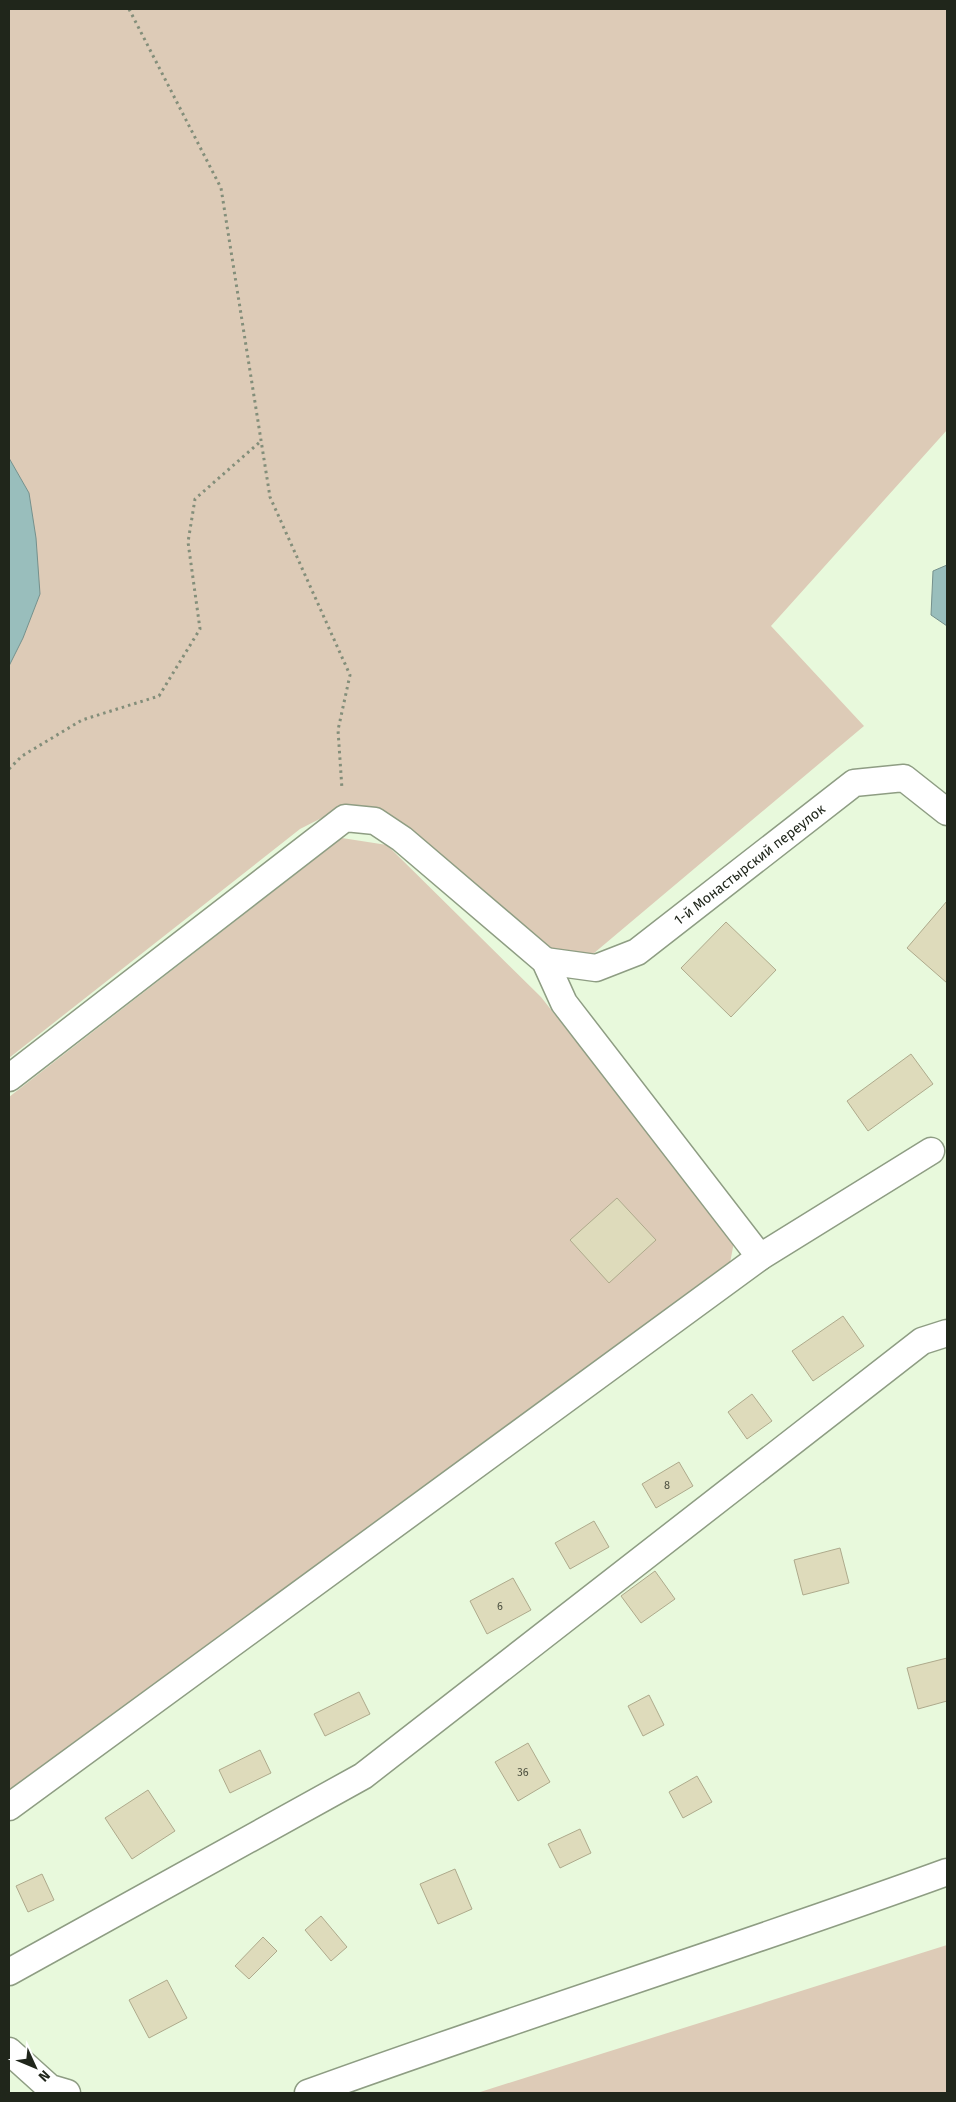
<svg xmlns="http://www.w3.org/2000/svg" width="956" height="2102" font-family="'Fira Sans',sans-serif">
<rect width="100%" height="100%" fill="#e8f9dc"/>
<path fill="#ddcbb7" d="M 9,9 L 947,9 L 947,430 L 771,626 L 864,726 L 587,959 L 556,958 L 532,940 L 409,827 L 384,811 L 347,805 L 300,829 L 9,1058 L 9,666 L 23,638 L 40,594 L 29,493 L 9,458 Z
M 342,838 L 387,845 L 541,997 L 734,1242 L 730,1263 L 9,1790 L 9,1097 Z
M 947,1945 L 947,2093 L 477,2093 Z"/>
<path fill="#99bebc" stroke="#75908c" d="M 9,458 L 29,493 L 36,538 L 40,594 L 23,638 L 9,666 Z
M 947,565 L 947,626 L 931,615 L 933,571 Z"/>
<path fill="#dedbbb" stroke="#aeaa8c" d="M 947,901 L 947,983 L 907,948 Z
M 726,922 L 776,970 L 731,1017 L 681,968 Z
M 911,1054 L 933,1084 L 868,1131 L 847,1101 Z
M 617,1198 L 656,1240 L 609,1283 L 570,1240 Z
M 843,1316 L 864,1346 L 813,1381 L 792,1351 Z
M 752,1394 L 772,1421 L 747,1439 L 728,1412 Z
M 679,1462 L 693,1486 L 656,1508 L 642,1484 Z
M 594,1521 L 609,1547 L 570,1569 L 555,1543 Z
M 840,1548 L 849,1583 L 803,1595 L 794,1560 Z
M 655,1571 L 675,1599 L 641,1623 L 621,1596 Z
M 513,1578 L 531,1610 L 487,1634 L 470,1601 Z
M 947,1658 L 947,1701 L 918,1709 L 907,1668 Z
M 359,1692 L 370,1714 L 325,1736 L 314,1714 Z
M 649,1695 L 664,1725 L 643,1736 L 628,1706 Z
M 528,1743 L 550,1782 L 518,1801 L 495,1762 Z
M 260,1750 L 271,1773 L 230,1793 L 219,1770 Z
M 697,1776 L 712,1802 L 683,1818 L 669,1792 Z
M 148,1790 L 175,1831 L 132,1859 L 105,1818 Z
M 580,1829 L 591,1853 L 560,1868 L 548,1844 Z
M 455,1869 L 472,1909 L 438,1924 L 420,1884 Z
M 42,1874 L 54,1900 L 28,1912 L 16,1886 Z
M 321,1916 L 347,1947 L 331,1961 L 305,1930 Z
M 263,1937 L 277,1951 L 249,1979 L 235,1966 Z
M 167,1980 L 187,2018 L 149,2038 L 129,2000 Z"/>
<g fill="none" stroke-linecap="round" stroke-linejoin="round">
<defs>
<g id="street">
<path id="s1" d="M 545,961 L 596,968 L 637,952 L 854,783 L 904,778 L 947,812"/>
<path d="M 9,1078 L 345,818 L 375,821 L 402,839 L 545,961 L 564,1003 L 760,1257"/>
<path d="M 9,1807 L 760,1257 L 931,1151"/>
<path d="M 9,1972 L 363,1776 L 922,1341 L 947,1333"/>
<path d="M 9,2051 L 50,2088 L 67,2093"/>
<path d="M 308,2093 C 520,2016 735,1949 947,1872"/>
</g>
</defs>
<use href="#street" stroke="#8e9d83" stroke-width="29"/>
<path stroke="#838e7a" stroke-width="3" stroke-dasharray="2.5 4" stroke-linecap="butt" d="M 129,9 L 221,188 L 270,497 L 350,675 L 338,730 L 342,789
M 9,769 L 22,756 L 82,720 L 159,696 L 200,629 L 188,542 L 195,499 L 261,441"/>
<use href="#street" stroke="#fff" stroke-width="26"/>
</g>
<g text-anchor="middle" stroke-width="4.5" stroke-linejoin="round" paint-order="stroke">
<g font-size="11" fill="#505343">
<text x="667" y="1489">8</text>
<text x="500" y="1610">6</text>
<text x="523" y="1776">36</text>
</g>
<g font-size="14" fill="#20261b" stroke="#fff">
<text dy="5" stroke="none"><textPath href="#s1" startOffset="238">1-й Монастырский переулок</textPath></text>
</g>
</g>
<rect width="956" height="2102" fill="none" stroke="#20261b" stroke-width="20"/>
<g transform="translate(35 2067) rotate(134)" stroke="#ffffff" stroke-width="4" paint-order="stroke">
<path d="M0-4L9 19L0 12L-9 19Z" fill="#20261b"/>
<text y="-8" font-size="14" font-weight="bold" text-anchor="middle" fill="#20261b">N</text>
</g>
</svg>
